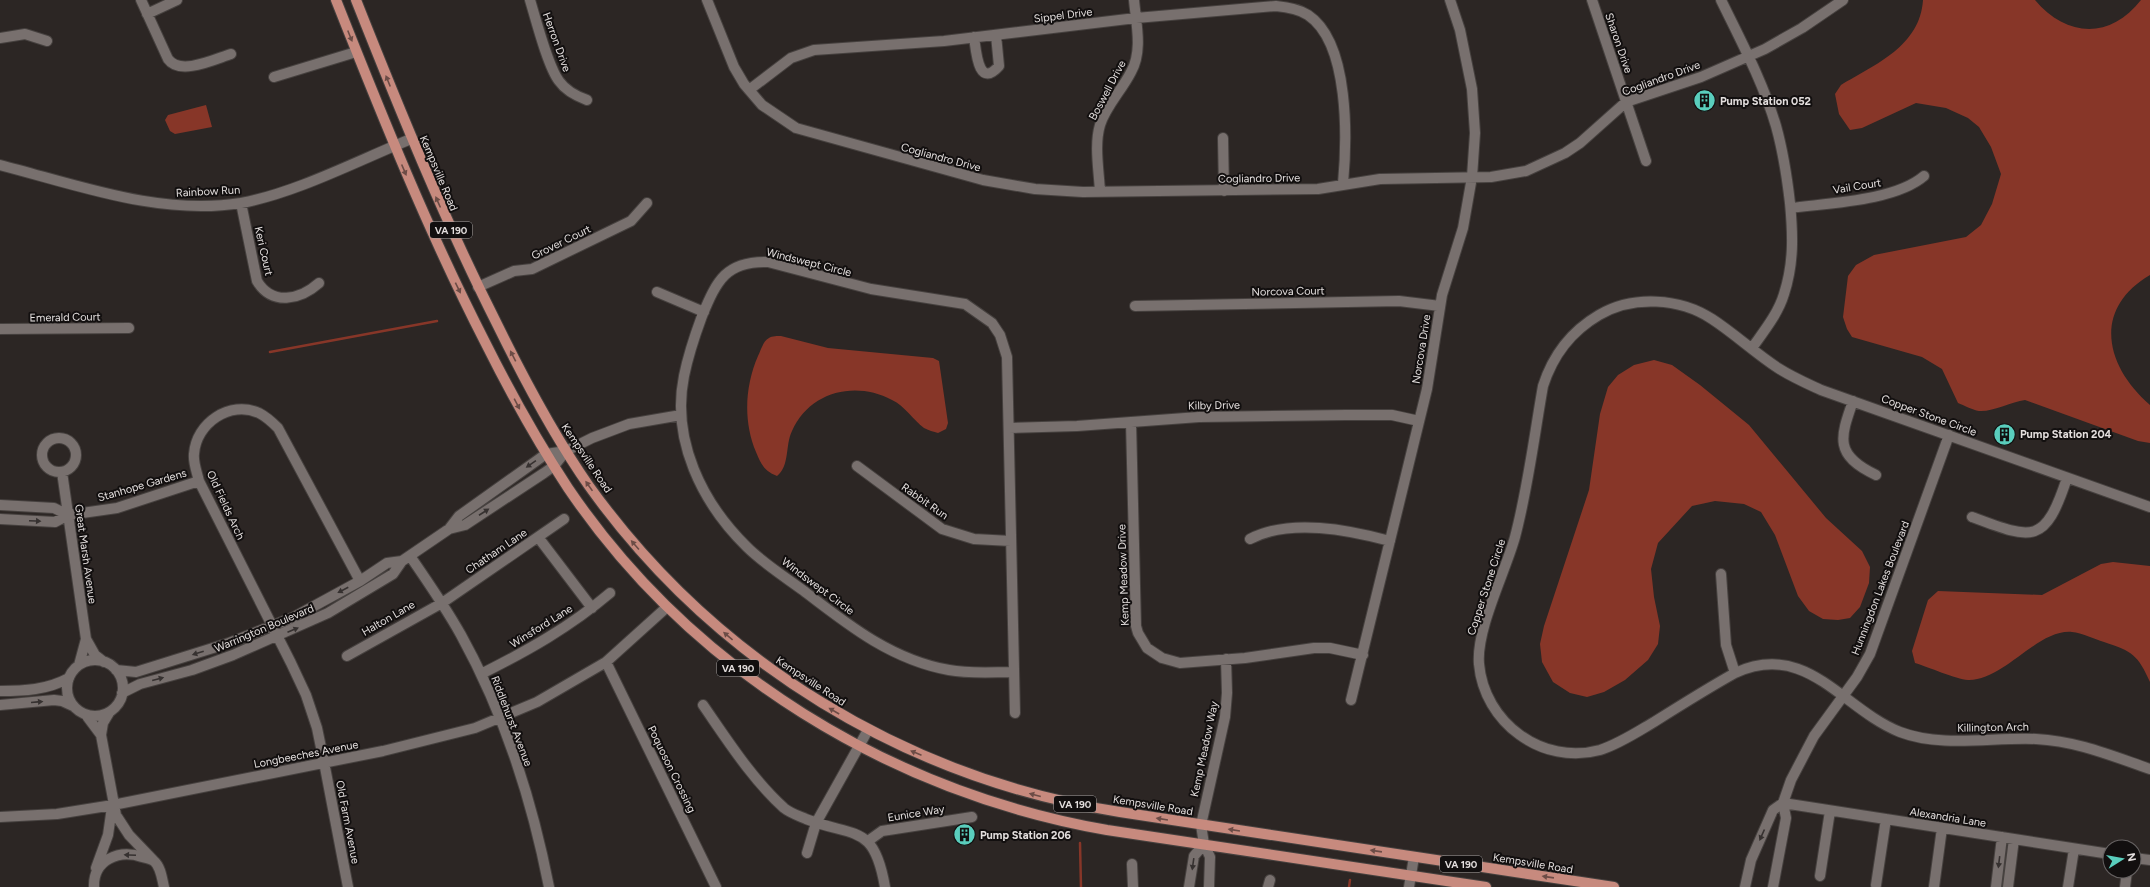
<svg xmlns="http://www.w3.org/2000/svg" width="2150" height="887" font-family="Figtree,sans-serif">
<rect width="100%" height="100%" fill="#2c2624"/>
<path fill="#873628" d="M 1923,0 L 2035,0 C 2066,37 2110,40 2141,0 L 2150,0 L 2150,275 C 2092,309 2105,366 2150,405 L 2150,443 L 2138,441 L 2025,400 C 2011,402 1993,412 1979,411 C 1972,410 1964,405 1958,403 L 1942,369 L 1922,357 L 1852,337 L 1847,329 L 1843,317 L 1848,276 L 1856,265 L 1874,255 L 1966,237 L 1981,225 L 1992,204 L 2001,174 L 1991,147 L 1979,127 L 1968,118 L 1946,108 L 1916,103 L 1862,128 L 1850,130 L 1839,114 L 1835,94 L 1841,85 C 1876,64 1920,46 1923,0 Z
M 206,105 L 212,127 L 175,134 L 170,131 L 165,120 L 168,115 Z
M 781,336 L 828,348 L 933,358 L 939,361 L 948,423 L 946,429 L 938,433 C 934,432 928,430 924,428 C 913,420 905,406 892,400 C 855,380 809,392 792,431 C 785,445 790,466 777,476 C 764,471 761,464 756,452 C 743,421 745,386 758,356 C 761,350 763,341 769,338 C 772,336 778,336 781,336 Z
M 1654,360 L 1672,365 L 1700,385 L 1749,425 L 1826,518 L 1862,551 L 1870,567 L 1869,583 L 1860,607 L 1850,618 L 1838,620 L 1823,619 L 1809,611 L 1798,596 L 1775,535 L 1761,512 L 1744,504 L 1715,501 L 1692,506 L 1658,543 L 1651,569 L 1654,597 L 1660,626 L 1658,644 L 1648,660 L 1625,680 L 1604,692 L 1587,697 L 1570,693 L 1553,682 L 1542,662 L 1540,644 L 1544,626 L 1589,490 L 1600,414 L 1608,387 L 1618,375 L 1634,365 Z
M 2113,562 L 2150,566 L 2150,682 C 2138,655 2132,651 2104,642 C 2094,639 2082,633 2072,632 C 2037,629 2004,681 1968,680 C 1956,679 1928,667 1915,663 L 1912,651 L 1928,600 L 1938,591 L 2042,595 L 2101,564 Z"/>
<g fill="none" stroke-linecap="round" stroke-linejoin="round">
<path stroke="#873628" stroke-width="2.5" d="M 270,352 L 437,321
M 1080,843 L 1081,887
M 1349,887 L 1350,880"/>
<defs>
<path id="minor" d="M 141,0 L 168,59 C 180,76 215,59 231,54
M 530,0 C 536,20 548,67 559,81 C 566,91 576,96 587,100
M 707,0 L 734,67 L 744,84 L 762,105 L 796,128 L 983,180 L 1035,189 L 1083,192 L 1318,189 L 1380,179 L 1491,177 L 1526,171 L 1565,153 L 1580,143 L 1626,102 L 1701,77 L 1765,49 L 1802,28 L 1843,0
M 1592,0 L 1646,161
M 1721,0 C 1741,41 1763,82 1776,126 C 1783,151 1787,177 1790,203 C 1793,235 1794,263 1784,294 C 1778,314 1764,331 1752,348
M 147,14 L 177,0
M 974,37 C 976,50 978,90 999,66 L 996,35
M 0,38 L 25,34 L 47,41
M 274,77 L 356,52
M 749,90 L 791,58 L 814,50 L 944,41 L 1136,18 L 1276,6 C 1287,7 1299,9 1308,15 C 1350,43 1347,140 1343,184
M 1223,138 L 1224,191
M 0,165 C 78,185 160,216 241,203 C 296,193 359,160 411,139
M 1100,192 C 1099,171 1094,145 1100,125 C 1106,106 1122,90 1131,72 C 1143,51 1136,23 1134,0
M 241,203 L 257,281 C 272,306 300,300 319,283
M 1791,208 C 1828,203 1895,201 1924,176
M 478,287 L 514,271 L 532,269 L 631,221 L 647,203
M 657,292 L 704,312
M 1135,306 L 1399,301 L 1440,306
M 0,329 L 129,328
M 1853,401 C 1840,438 1834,455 1876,475
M 1131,422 L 1136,626 L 1138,633 L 1147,648 L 1162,658 L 1180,663 L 1245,658 L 1314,648 L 1330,648 L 1363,655
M 1009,428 L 1077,426 L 1199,417 L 1346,415 L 1392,415 L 1419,421
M42 455a17 17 0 1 1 34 0a17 17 0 1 1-34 0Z
M 857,466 L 942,529 L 974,539 L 1011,541
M 62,472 L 86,639
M 0,505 L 54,508 L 68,515
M 2150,507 L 1821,390 C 1806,383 1792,377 1778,368 C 1755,353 1735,334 1712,319 C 1680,298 1633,295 1599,315 C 1570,332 1553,355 1543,386 C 1534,437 1528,488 1515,537 C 1505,573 1476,629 1479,664 C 1484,722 1542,766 1600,750 C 1619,744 1637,732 1654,722 C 1681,705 1708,688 1735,673 C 1807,640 1842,709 1900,732 C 1942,748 1992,737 2036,739 C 2077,741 2112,756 2150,769
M 1972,517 C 2033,540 2045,545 2067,478
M 0,519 L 55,522 L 68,515 L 117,508 L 199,481
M 449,529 L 459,516 L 546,454 L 566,451 L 592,438 L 629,424 L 681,415
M 538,537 L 592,608
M 1250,539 C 1290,518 1349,530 1390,541
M 410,556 C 428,582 446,608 461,635 C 504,713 532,800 549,887
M 1721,574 L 1726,645 L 1735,673
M 347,656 L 442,603 L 564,519
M67 688a28 28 0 1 1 56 0a28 28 0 1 1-56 0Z
M 606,662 L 716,887
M 79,665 L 86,639 L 95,655 L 104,662
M 116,670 L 136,672 L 229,643 L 294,617 L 360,581 L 387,563 L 402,561
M 1014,672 C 992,672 970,674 949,670 C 892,660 848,625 804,591 C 785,577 763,563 747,547 C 702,503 671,440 684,376 C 688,356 695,335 702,316 C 717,280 726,261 768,262 L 871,289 L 965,304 L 992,323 L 1000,335 L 1007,357 L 1015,713
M 481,674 C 527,651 570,627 610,593
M 0,691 C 24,691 47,690 69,678
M 122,693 L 140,684 L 192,670 L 233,655 L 328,613 L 393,574 L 402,561 L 449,529 L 465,525 L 544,473 L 554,466 L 566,451
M 1351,700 L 1427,389 L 1442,295 L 1463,228 L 1472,177 L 1475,133 L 1472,89 L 1460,30 L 1450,0
M 0,705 L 54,700 L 62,701 L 73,706
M 703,705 C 728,741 752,779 784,808 C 790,813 799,816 806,819 C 855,838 874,823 885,887
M 86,715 L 101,735 L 103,723 L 109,713
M 101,735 L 116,815 L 129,835 L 153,860
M 1783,803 L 2110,854
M 0,817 L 57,814 L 113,805 L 383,751 L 475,728 L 537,702 L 606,662 L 667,607
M 868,841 L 882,831 L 972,817
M 807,853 L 816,823 L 868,730
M 2134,858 L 2150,860
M 1132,864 L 1133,887
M 96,868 L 108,835 L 112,807
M 1820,876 L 1830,811
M 1876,885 L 1886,819
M 94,887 C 93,860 119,849 142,857 C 146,858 151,859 154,861 C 161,867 162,879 164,887
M 348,887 L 324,762 L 317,728 L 306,695 L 291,663 L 199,481 C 197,472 193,463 194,454 C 196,423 230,400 259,413 C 267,417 272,422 278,428 L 360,581
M 1189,887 L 1194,856 L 1204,844
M 1209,887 L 1210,857 L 1204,844 L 1201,825 L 1225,717 L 1227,693 L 1226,659
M 1268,887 L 1270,880
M 1409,887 L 1414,857
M 1745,887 L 1751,860 L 1773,810 L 1783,803
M 1773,887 L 1786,818 L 1783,803 L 1791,780 L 1814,736 L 1857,677 L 1870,654 L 1949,435
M 1934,887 L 1942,828
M 1996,887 L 2002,837
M 2008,887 L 2014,839
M 2068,887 L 2074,849
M 2125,887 L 2127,871"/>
<path id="major" d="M 336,0 C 382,116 428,231 485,342 C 510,392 537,441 568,488 C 692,671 891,792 1107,830 L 1486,887
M 356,0 C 400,111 444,219 498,326 C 525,381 554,436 589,486 C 715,662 907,779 1120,812 L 1614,887"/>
</defs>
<use href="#minor" stroke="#46413f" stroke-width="12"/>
<use href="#major" stroke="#46413f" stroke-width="12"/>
<use href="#minor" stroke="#78706e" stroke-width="10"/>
<use href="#major" stroke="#c78a7e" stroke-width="10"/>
</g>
<defs><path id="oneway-solid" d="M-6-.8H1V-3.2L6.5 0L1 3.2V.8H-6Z"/></defs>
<g fill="#6c4c46">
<use href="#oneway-solid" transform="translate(350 36) rotate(68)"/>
<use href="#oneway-solid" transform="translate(388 81) rotate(-112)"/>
<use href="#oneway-solid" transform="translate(404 170) rotate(67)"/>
<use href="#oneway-solid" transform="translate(438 202) rotate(-114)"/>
<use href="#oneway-solid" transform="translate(458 288) rotate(64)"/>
<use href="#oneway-solid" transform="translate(513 356) rotate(-117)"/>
<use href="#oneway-solid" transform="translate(517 404) rotate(62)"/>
<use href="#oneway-solid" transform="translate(589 486) rotate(-125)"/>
<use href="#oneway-solid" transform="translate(635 545) rotate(-131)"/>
<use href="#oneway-solid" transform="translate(728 636) rotate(-140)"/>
<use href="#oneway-solid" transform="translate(834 711) rotate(-150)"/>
<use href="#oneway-solid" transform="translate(916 753) rotate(-157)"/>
<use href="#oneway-solid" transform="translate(1035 795) rotate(-165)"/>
<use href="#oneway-solid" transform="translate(1162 819) rotate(-171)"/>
<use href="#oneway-solid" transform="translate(1234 830) rotate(-171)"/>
<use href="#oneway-solid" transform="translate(1376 851) rotate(-172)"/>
<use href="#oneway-solid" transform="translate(1548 877) rotate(-172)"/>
</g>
<g fill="#363130">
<use href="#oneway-solid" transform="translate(531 464) rotate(145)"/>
<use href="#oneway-solid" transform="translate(484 512) rotate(-33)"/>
<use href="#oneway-solid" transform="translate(35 521) rotate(3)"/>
<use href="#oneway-solid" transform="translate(343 590) rotate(152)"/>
<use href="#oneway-solid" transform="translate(293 630) rotate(-23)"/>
<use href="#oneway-solid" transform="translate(198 653) rotate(163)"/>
<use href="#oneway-solid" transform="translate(158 679) rotate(-15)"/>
<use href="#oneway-solid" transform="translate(37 702) rotate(-5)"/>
<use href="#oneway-solid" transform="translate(1762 835) rotate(114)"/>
<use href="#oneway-solid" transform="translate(130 855) rotate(-177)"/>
<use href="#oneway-solid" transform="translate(1999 862) rotate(97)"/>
<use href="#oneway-solid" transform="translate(1193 864) rotate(98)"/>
</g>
<defs>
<symbol id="building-disc" viewBox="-11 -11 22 22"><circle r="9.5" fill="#5acebd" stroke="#120f0f"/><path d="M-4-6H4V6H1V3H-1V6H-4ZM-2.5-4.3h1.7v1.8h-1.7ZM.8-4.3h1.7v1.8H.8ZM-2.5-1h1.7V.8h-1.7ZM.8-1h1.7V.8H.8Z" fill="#111"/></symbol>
</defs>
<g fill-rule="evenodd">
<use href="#building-disc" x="1692" y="88" width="25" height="25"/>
<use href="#building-disc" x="1992" y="422" width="25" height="25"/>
<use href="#building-disc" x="952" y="822" width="25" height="25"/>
</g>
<g text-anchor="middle" stroke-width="4" stroke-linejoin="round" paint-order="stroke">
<g fill="#120f0f" stroke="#a5a1a0" stroke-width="1">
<rect x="430" y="222" width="42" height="16" rx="3"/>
<rect x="717" y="660" width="42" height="16" rx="3"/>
<rect x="1054" y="796" width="42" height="16" rx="3"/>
<rect x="1440" y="856" width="42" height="16" rx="3"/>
</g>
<g font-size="10" font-weight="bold" fill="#e4dfde">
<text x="451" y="234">VA 190</text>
<text x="738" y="672">VA 190</text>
<text x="1075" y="808">VA 190</text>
<text x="1461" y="868">VA 190</text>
</g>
<g font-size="11" fill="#e4dfde" stroke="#120f0f">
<text transform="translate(1063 15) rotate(-7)" y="4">Sippel Drive</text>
<text transform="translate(557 42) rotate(70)" y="4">Herron Drive</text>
<text transform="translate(1619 43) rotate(71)" y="4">Sharon Drive</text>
<text transform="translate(1661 78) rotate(-20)" y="4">Cogliandro Drive</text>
<text transform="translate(1107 90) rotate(-62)" y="4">Boswell Drive</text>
<text transform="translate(941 157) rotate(15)" y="4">Cogliandro Drive</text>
<text transform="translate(439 173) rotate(67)" y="4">Kempsville Road</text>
<text transform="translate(1259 178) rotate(-1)" y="4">Cogliandro Drive</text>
<text transform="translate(1857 186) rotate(-9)" y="4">Vail Court</text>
<text transform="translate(208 191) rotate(-3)" y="4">Rainbow Run</text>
<text transform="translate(561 242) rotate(-26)" y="4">Grover Court</text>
<text transform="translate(264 251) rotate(77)" y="4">Keri Court</text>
<text transform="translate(809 262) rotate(14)" y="4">Windswept Circle</text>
<text transform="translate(1288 291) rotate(-1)" y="4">Norcova Court</text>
<text transform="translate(65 317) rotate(-1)" y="4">Emerald Court</text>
<text transform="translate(1421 349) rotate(-81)" y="4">Norcova Drive</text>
<text transform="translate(1214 405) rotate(-1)" y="4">Kilby Drive</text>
<text transform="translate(1929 415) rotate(20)" y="4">Copper Stone Circle</text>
<text transform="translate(587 458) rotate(56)" y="4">Kempsville Road</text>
<text transform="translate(142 485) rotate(-16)" y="4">Stanhope Gardens</text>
<text transform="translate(925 501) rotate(35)" y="4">Rabbit Run</text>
<text transform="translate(226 505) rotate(65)" y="4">Old Fields Arch</text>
<text transform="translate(496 551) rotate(-34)" y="4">Chatham Lane</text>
<text transform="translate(86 554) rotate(82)" y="4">Great Marsh Avenue</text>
<text transform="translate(1123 575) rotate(-92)" y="4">Kemp Meadow Drive</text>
<text transform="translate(818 586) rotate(37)" y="4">Windswept Circle</text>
<text transform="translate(1486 587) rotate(-72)" y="4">Copper Stone Circle</text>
<text transform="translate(1880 588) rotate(-69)" y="4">Hunningdon Lakes Boulevard</text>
<text transform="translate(388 618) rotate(-30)" y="4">Halton Lane</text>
<text transform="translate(541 626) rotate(-32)" y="4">Winsford Lane</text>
<text transform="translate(264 628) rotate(-23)" y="4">Warrington Boulevard</text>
<text transform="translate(811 681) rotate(33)" y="4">Kempsville Road</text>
<text transform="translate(512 721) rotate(69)" y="4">Riddlehurst Avenue</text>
<text transform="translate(1993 727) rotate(-1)" y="4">Killington Arch</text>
<text transform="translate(1204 749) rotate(-78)" y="4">Kemp Meadow Way</text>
<text transform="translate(306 754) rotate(-11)" y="4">Longbeeches Avenue</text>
<text transform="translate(672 769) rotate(64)" y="4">Poquoson Crossing</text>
<text transform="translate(1153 805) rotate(9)" y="4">Kempsville Road</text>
<text transform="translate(916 813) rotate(-9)" y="4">Eunice Way</text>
<text transform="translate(1948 817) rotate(9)" y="4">Alexandria Lane</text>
<text transform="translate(348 822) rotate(79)" y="4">Old Farm Avenue</text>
<text transform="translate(1533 863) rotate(9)" y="4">Kempsville Road</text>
</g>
<g font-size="11" font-weight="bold" fill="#e4dfde" stroke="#120f0f" text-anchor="start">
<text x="1720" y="105">Pump Station 052</text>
<text x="2020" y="438">Pump Station 204</text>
<text x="980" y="839">Pump Station 206</text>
</g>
</g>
<g transform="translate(2122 859) rotate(79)"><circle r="19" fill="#120f0f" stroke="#666262"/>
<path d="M0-3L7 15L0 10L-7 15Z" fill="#5acebd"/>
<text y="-6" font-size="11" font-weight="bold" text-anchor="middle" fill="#e4dfde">N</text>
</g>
</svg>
